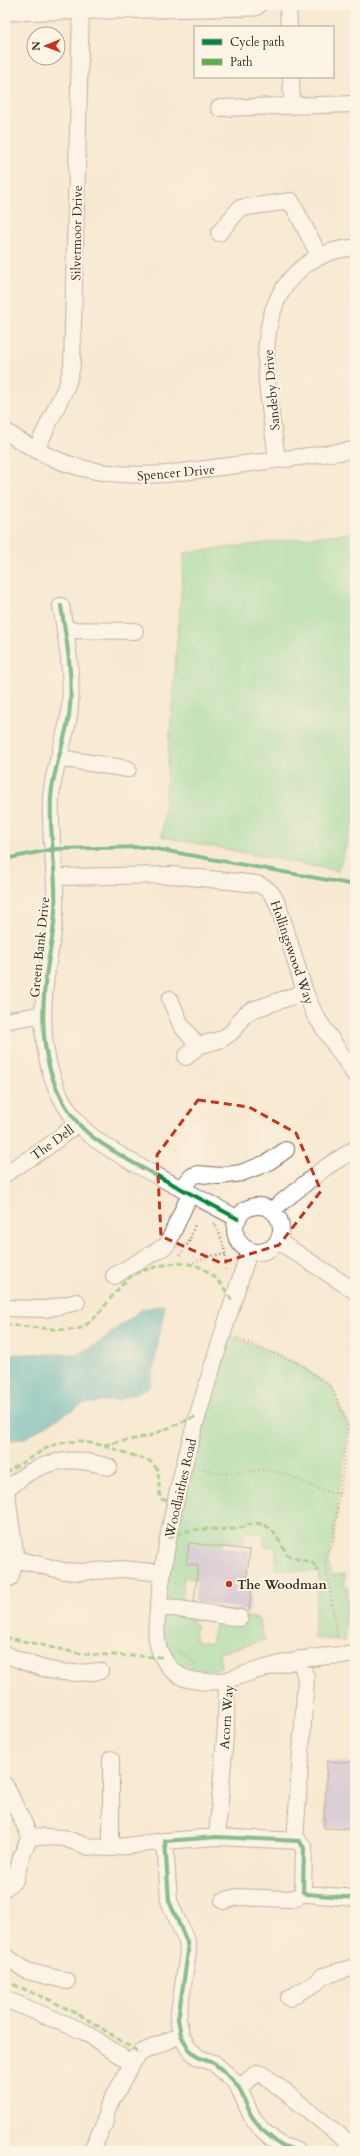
<svg xmlns="http://www.w3.org/2000/svg" width="360" height="2156" font-family="Cardo,serif">
<rect width="100%" height="100%" fill="#fcf5e5"/>
<filter id="ink" filterUnits="userSpaceOnUse"><feTurbulence type="fractalNoise" baseFrequency=".025" numOctaves="2"/><feDisplacementMap in="SourceGraphic" scale="8" xChannelSelector="R" yChannelSelector="G"/><feConvolveMatrix kernelMatrix="1 2 1 2 8 2 1 2 1" color-interpolation-filters="sRGB"/></filter>
<filter id="wash" filterUnits="userSpaceOnUse"><feTurbulence type="fractalNoise" baseFrequency=".012" numOctaves="4" result="noise"/><feDisplacementMap in="SourceGraphic" scale="16" xChannelSelector="R" yChannelSelector="G"/><feGaussianBlur stdDeviation="0.9" result="paint"/><feColorMatrix in="noise" values="0 0 0 0 0 0 0 0 0 0 0 0 0 0 0 0 0 1.4 0 .05"/><feComposite in="paint" operator="in"/></filter>
<g filter="url(#wash)">
<rect width="100%" height="100%" fill="#f8e9d2"/>
<path fill="#85d99b" stroke="#60825c" d="M 355,532 L 355,817 L 338,871 L 162,837 L 184,553 Z
M 230,1335 L 299,1364 L 332,1388 L 348,1426 L 333,1541 L 328,1561 L 331,1575 L 345,1574 L 344,1586 L 348,1587 L 344,1641 L 313,1638 L 319,1572 L 275,1569 L 276,1548 L 264,1546 L 264,1534 L 245,1532 L 243,1543 L 223,1541 L 221,1547 L 198,1565 L 197,1579 L 184,1577 L 182,1603 L 160,1597 L 168,1533 Z
M 161,1613 L 188,1616 L 196,1625 L 195,1641 L 211,1643 L 215,1625 L 232,1616 L 258,1618 L 265,1640 L 219,1653 L 221,1668 L 203,1671 L 175,1662 L 156,1640 Z"/>
<path fill="#39abb3" stroke="#3a6a68" d="M 165,1305 L 150,1387 L 118,1400 L 83,1404 L 25,1438 L 5,1441 L 5,1354 L 77,1354 L 97,1344 L 142,1309 Z"/>
<g id="blocks">
<path fill="#b8afdb" d="M 189,1543 L 250,1550 L 246,1585 L 252,1586 L 249,1612 L 241,1609 L 194,1602 L 198,1565 L 186,1564 Z
M 327,1761 L 355,1763 L 355,1829 L 324,1828 Z"/>
</g>
</g>
<g filter="url(#ink)">
<use href="#blocks" fill-opacity="0" stroke="#7d6d5d" stroke-width="1"/>
<g fill="none" stroke-linecap="round" stroke-linejoin="round">
<defs>
<path id="minor" d="M 288,5 L 289,27
M 291,77 L 292,106
M 219,108 L 355,104
M 219,233 L 240,208 L 291,201 L 320,257
M 5,431 C 59,468 101,478 166,474 L 355,450
M 36,450 L 67,385 L 72,366 L 81,8
M 277,460 C 270,397 246,311 304,266 C 318,255 337,248 355,248
M 61,606 C 67,642 74,680 69,716 C 64,744 53,770 51,797 C 49,835 57,874 55,912 C 54,931 50,950 47,969 C 39,1023 41,1079 78,1123 C 91,1139 112,1150 130,1161 C 165,1181 202,1199 238,1219
M 65,630 L 135,631
M 59,758 L 128,769
M 56,877 L 172,875 L 257,884 C 269,888 273,894 278,905 L 305,992 L 315,1015 L 355,1075
M 170,999 L 181,1025 L 198,1046
M 5,1021 L 43,1014
M 186,1057 L 198,1046 L 222,1039 L 232,1032 L 244,1015 L 252,1010 L 305,992
M 5,1174 L 46,1148 L 78,1123
M 181,1189 L 192,1176 L 198,1174 L 220,1176 L 241,1173 L 267,1163 L 286,1150
M235 1229a23 23 0 1 1 46 0a23 23 0 1 1-46 0Z
M 272,1210 L 326,1167 L 355,1149
M 278,1241 L 355,1291
M 114,1276 L 167,1245 L 190,1194
M 5,1308 L 46,1309 L 77,1302
M 5,1488 C 14,1485 20,1478 28,1473 C 57,1457 78,1458 109,1467
M 6,1488 L 16,1559 L 10,1578
M 16,1559 L 64,1571 L 80,1572 L 123,1569 L 162,1573
M 159,1606 L 240,1618
M 5,1654 C 40,1669 61,1677 100,1671
M 227,1680 C 201,1684 175,1683 162,1656 C 152,1637 158,1614 160,1594 C 173,1475 214,1364 249,1251
M 111,1759 L 111,1848
M 5,1785 L 30,1836 L 64,1838 L 89,1847 L 111,1848 L 165,1841
M 217,1837 L 226,1725 L 227,1680 C 269,1666 310,1654 355,1655
M 295,1841 L 306,1678 L 300,1659
M 5,1888 L 15,1880 L 21,1858 L 30,1836
M 223,1901 L 237,1897 L 289,1899 L 297,1897 L 303,1892
M 5,1956 L 27,1971 L 67,1981
M 289,1998 L 316,1983 L 323,1976 L 355,1967
M 5,1999 L 85,2032 L 132,2064
M 239,2088 L 257,2073 L 264,2075 L 348,2142
M 91,2151 L 104,2125 L 107,2109 L 136,2057 L 140,2053 L 181,2035
M 298,2151 L 280,2145 L 261,2129 L 251,2115 L 239,2088 L 232,2079 L 214,2063 L 199,2058 L 188,2048 L 181,2035 L 178,2019 L 188,1952 L 187,1942 L 169,1901 L 165,1841 L 217,1837 L 299,1841 L 304,1848 L 303,1892 L 307,1894 L 355,1898"/>
<path id="major" d="M 5,10 L 255,5"/>
</defs>
<use href="#minor" stroke="#7d6d5d" stroke-width="18"/>
<use href="#major" stroke="#7d6d5d" stroke-width="23"/>
<path stroke="#7d6d5d" stroke-width="2.5" stroke-dasharray="1 3" stroke-linecap="butt" d="M 214,1223 C 222,1237 228,1256 225,1272
M 180,1255 L 189,1242 L 195,1224
M 190,1264 L 214,1255 L 225,1255
M 237,1338 L 299,1364 L 332,1388 L 348,1426 L 333,1544 L 324,1555 L 338,1640
M 199,1468 C 205,1469 211,1472 217,1473 C 235,1476 254,1467 272,1471 C 296,1475 314,1491 339,1494
M 178,1651 L 197,1664"/>
<use href="#minor" stroke="#fff" stroke-width="16"/>
<use href="#major" stroke="#fff" stroke-width="21"/>
<path stroke="#57b245" stroke-width="3" stroke-dasharray="6 3" stroke-linecap="butt" d="M 5,1325 C 21,1325 70,1333 81,1328 C 101,1317 112,1292 130,1277 C 138,1271 149,1269 159,1266 C 196,1257 215,1270 233,1303
M 104,1445 L 149,1436 L 197,1416
M 5,1473 L 50,1446 L 61,1443 L 79,1441 L 102,1445 L 150,1461 L 158,1470 L 160,1499 L 175,1502
M 168,1538 C 195,1526 206,1530 234,1529 C 246,1528 252,1519 266,1526 C 276,1531 282,1547 288,1556 L 313,1563 L 318,1571
M 5,1637 L 82,1654 L 162,1657
M 5,1981 L 50,2000 L 87,2019 L 140,2053"/>
<defs>
<path id="cycleway" d="M 61,606 C 67,642 74,680 69,716 C 64,744 53,770 51,797 C 49,835 57,874 55,912 C 54,931 50,950 47,969 C 39,1023 41,1079 78,1123 C 91,1139 112,1150 130,1161 C 165,1181 202,1199 238,1219
M 5,859 L 54,849 L 145,847 L 355,885
M 298,2151 L 280,2145 L 261,2129 L 251,2115 L 239,2088 L 232,2079 L 214,2063 L 199,2058 L 188,2048 L 181,2035 L 178,2019 L 188,1952 L 187,1942 L 169,1901 L 165,1841 L 217,1837 L 299,1841 L 304,1848 L 303,1892 L 307,1894 L 355,1898"/>
</defs>
<use href="#cycleway" stroke="#fcf5e5" stroke-width="6"/>
<use href="#cycleway" stroke="#00873e" stroke-width="4"/>
</g>
</g>
<path d="M0 0H360V2156H0ZM 198,1100 L 249,1107 L 296,1133 L 321,1191 L 279,1245 L 221,1263 L 161,1236 L 157,1155 Z" fill="#f8e9d2" fill-opacity=".55" fill-rule="evenodd"/>
<path fill="none" stroke="#c8321e" stroke-width="3" stroke-dasharray="8 5" stroke-linejoin="round" d="M 198,1100 L 249,1107 L 296,1133 L 321,1191 L 279,1245 L 221,1263 L 161,1236 L 157,1155 Z"/>
<circle fill="#c8321e" stroke="#fcf5e5" stroke-width="1.5" cx="229" cy="1584" r="4"/>
<g text-anchor="middle" stroke-width="4" stroke-linejoin="round" paint-order="stroke">
<g font-size="13" fill="#3b2a1e" stroke="#fcf5e5">
<text transform="translate(76 233) rotate(-89)" y="5">Silvermoor Drive</text>
<text transform="translate(271 390) rotate(-95)" y="5">Sandeby Drive</text>
<text transform="translate(176 472) rotate(-5)" y="5">Spencer Drive</text>
<text transform="translate(39 947) rotate(-84)" y="5">Green Bank Drive</text>
<text transform="translate(293 952) rotate(71)" y="5">Hollingswood Way</text>
<text transform="translate(52 1142) rotate(-36)" y="5">The Dell</text>
<text transform="translate(180 1488) rotate(-77)" y="5">Woodlaithes Road</text>
<text transform="translate(226 1717) rotate(-86)" y="5">Acorn Way</text>
</g>
<g font-size="13" font-weight="bold" fill="#3b2a1e" stroke="#fcf5e5" text-anchor="start">
<text x="237" y="1589">The Woodman</text>
</g>
</g>
<rect width="360" height="2156" fill="none" stroke="#fcf5e5" stroke-width="20"/>
<rect x="194" y="26" width="140" height="52" fill="#fcf5e5" stroke="#afa495"/>
<rect x="202" y="39" width="20" height="6" fill="#00873e" stroke="#afa495"/>
<text x="230" y="46" font-size="12" fill="#3b2a1e">Cycle path</text>
<rect x="202" y="59" width="20" height="6" fill="#57b245" stroke="#afa495"/>
<text x="230" y="66" font-size="12" fill="#3b2a1e">Path</text>
<g transform="translate(46 46) rotate(269)"><circle r="19" fill="#fcf5e5" stroke="#afa495"/>
<path d="M0-3L7 15L0 10L-7 15Z" fill="#c8321e"/>
<text y="-6" font-size="11" font-weight="bold" text-anchor="middle" fill="#3b2a1e">N</text>
</g>
</svg>
